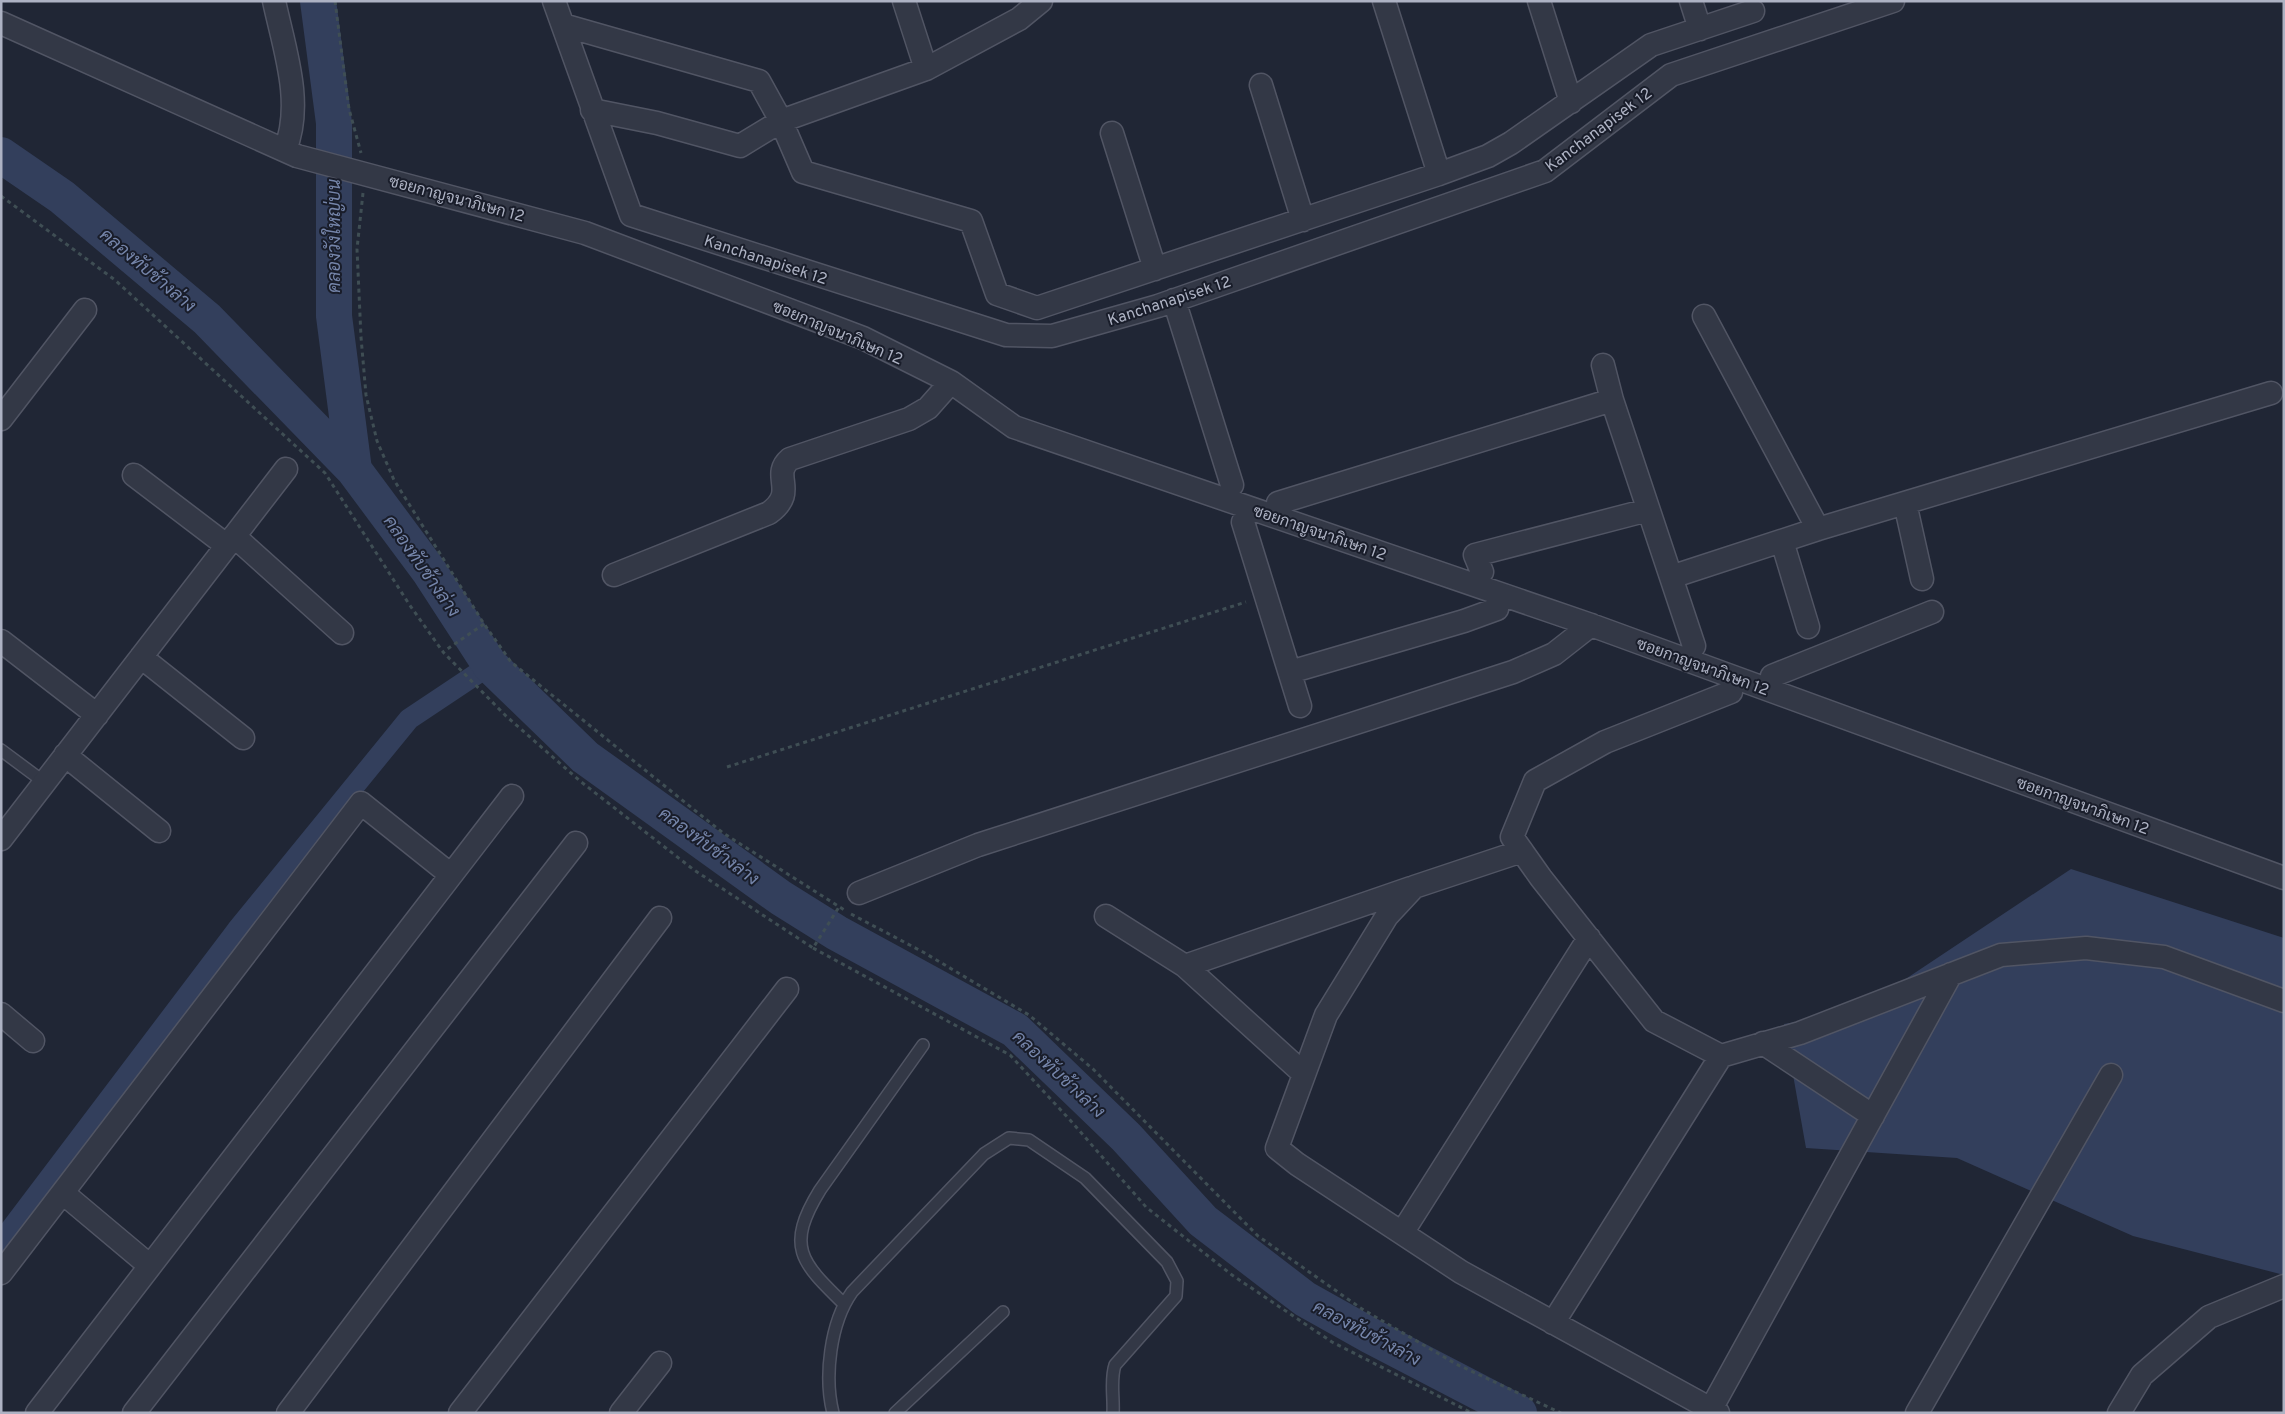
<svg xmlns="http://www.w3.org/2000/svg" width="2285" height="1414" font-family="Overpass,Sarabun,sans-serif">
<rect width="100%" height="100%" fill="#202635"/>
<path fill="#333f5c" d="M 2071,869 L 2284,938 L 2284,1275 L 2133,1236 L 1957,1158 L 1806,1148 L 1784,1024 L 1856,1012 Z"/>
<g fill="none" stroke-linecap="round" stroke-linejoin="round">
<path stroke="#333f5c" stroke-width="21" d="M 1,1242 L 237,930 L 409,719 L 490,665"/>
<path stroke="#333f5c" stroke-width="36" d="M 318,1 L 334,123 L 334,316 L 354,470
M 1,155 L 62,197 L 207,319 L 354,470 L 429,571 L 490,665 L 585,757 L 781,898 L 837,933 L 1015,1030 L 1126,1137 L 1203,1221 L 1305,1299 L 1371,1336 L 1519,1413"/>
<defs>
<path id="service" d="M 1,750 L 44,782
M 844,1304 C 801,1262 785,1247 820,1190 L 923,1045
M 833,1413 C 824,1377 830,1323 852,1292 L 984,1154 L 1009,1138 L 1029,1140 L 1085,1178 L 1167,1262 L 1177,1281 L 1176,1296 L 1115,1365 C 1110,1380 1114,1397 1113,1413
M 895,1413 L 1003,1312"/>
<path id="minor" d="M 274,1 C 284,48 304,103 285,150
M 554,1 L 631,215 L 1006,335 L 1052,336 L 1158,306 L 1545,171 L 1671,75 L 1893,1
M 904,1 L 926,69
M 1041,1 L 1019,19 L 926,69 L 781,121 L 803,172 L 971,221 L 997,294 L 1037,308 L 1439,174 L 1488,156 L 1511,143 L 1651,45 L 1753,11
M 1384,1 L 1439,174
M 1539,1 L 1571,102
M 1691,1 L 1700,29
M 1,23 L 297,156 L 585,233 L 863,338 L 951,382 L 1014,427 L 1591,625 L 2284,878
M 563,25 L 759,81 L 781,121 L 740,146 L 657,123 L 592,110
M 1261,85 L 1303,220
M 1112,133 L 1155,269
M 1174,300 L 1232,485
M 1704,316 L 1818,529
M 1603,365 L 1612,400 L 1694,646
M 1,419 L 85,310
M 134,475 L 226,545
M 1278,503 L 1612,400
M 1905,503 L 1922,579
M 1243,522 L 1300,706
M 234,536 L 342,633
M 1782,541 L 1808,627
M 1482,572 L 1475,555 L 1648,510
M 614,575 L 769,513 C 799,491 770,476 790,459 L 909,419 L 928,408 L 951,382
M 1671,577 L 1818,529 L 2271,393
M 1,641 L 97,715
M 141,657 L 243,738
M 1290,672 L 1464,621 L 1497,609
M 1772,676 L 1932,612
M 1731,692 L 1605,742 L 1535,781 L 1512,837 L 1541,878 L 1654,1021 L 1721,1056 L 1800,1033 L 2001,955 L 2086,948 L 2164,957 L 2284,1001
M 65,755 L 159,831
M 1,839 L 286,469
M 1522,851 L 1414,887 L 1387,916 L 1326,1015 L 1277,1148 L 1297,1164 L 1461,1272 L 1718,1413
M 859,893 L 978,845 L 1513,672 L 1554,654 L 1591,625
M 1106,916 L 1185,966 L 1304,1074
M 1185,966 L 1411,888
M 1,1014 L 33,1041
M 1763,1043 L 1873,1116
M 63,1193 L 150,1266
M 1402,1233 L 1589,938
M 1,1273 L 361,803 L 451,875
M 1553,1323 L 1721,1056
M 1711,1409 L 1951,974
M 37,1413 L 512,796
M 134,1413 L 576,843
M 288,1413 L 660,918
M 460,1413 L 787,989
M 621,1413 L 660,1363
M 1917,1413 L 2111,1075
M 2119,1413 L 2142,1375 L 2209,1317 L 2284,1286"/>
</defs>
<use href="#service" stroke="#515564" stroke-width="14"/>
<use href="#minor" stroke="#515564" stroke-width="25"/>
<path stroke="#3f4e54" stroke-width="3" stroke-dasharray="4 4" stroke-linecap="butt" d="M 335,1 L 349,109 L 361,153
M 363,193 L 357,249 L 361,337 L 366,395 L 377,441 L 394,480 L 484,624 L 511,662 L 723,833 L 846,911
M 1,196 L 115,280 L 325,473 L 409,604 L 443,652
M 484,624 L 443,652 L 506,716 L 580,781 L 694,870 L 813,948 L 839,907
M 727,767 L 1246,602
M 851,914 L 923,952 L 1029,1015 L 1093,1069 L 1258,1236 L 1362,1309 L 1456,1364 L 1561,1413
M 813,948 L 1010,1055 L 1070,1120 L 1146,1207 L 1232,1275 L 1332,1342 L 1472,1413"/>
<use href="#service" stroke="#333846" stroke-width="11"/>
<use href="#minor" stroke="#333846" stroke-width="22"/>
</g>
<g text-anchor="middle" stroke-width="4" stroke-linejoin="round" paint-order="stroke">
<g font-size="16" fill="#adb2c3" stroke="#191d2a">
<text transform="translate(1598 129) rotate(-37)" y="6">Kanchanapisek 12</text>
<text transform="translate(457 198) rotate(15)" y="6">ซอยกาญจนาภิเษก 12</text>
<text transform="translate(766 259) rotate(18)" y="6">Kanchanapisek 12</text>
<text transform="translate(1169 300) rotate(-18)" y="6">Kanchanapisek 12</text>
<text transform="translate(838 332) rotate(23)" y="6">ซอยกาญจนาภิเษก 12</text>
<text transform="translate(1320 532) rotate(19)" y="6">ซอยกาญจนาภิเษก 12</text>
<text transform="translate(1703 666) rotate(20)" y="6">ซอยกาญจนาภิเษก 12</text>
<text transform="translate(2083 805) rotate(20)" y="6">ซอยกาญจนาภิเษก 12</text>
</g>
<g font-size="18" font-style="italic" fill="#7585aa" stroke="#191d2a">
<text transform="translate(334 236) rotate(-90)" y="6">คลองวังใหญ่บน</text>
<text transform="translate(148 270) rotate(40)" y="6">คลองทับช้างล่าง</text>
<text transform="translate(422 566) rotate(55)" y="6">คลองทับช้างล่าง</text>
<text transform="translate(709 846) rotate(36)" y="6">คลองทับช้างล่าง</text>
<text transform="translate(1059 1074) rotate(43)" y="6">คลองทับช้างล่าง</text>
<text transform="translate(1367 1333) rotate(28)" y="6">คลองทับช้างล่าง</text>
</g>
</g>
<rect width="2285" height="1414" fill="none" stroke="#adb2c3" stroke-width="5"/>
</svg>
